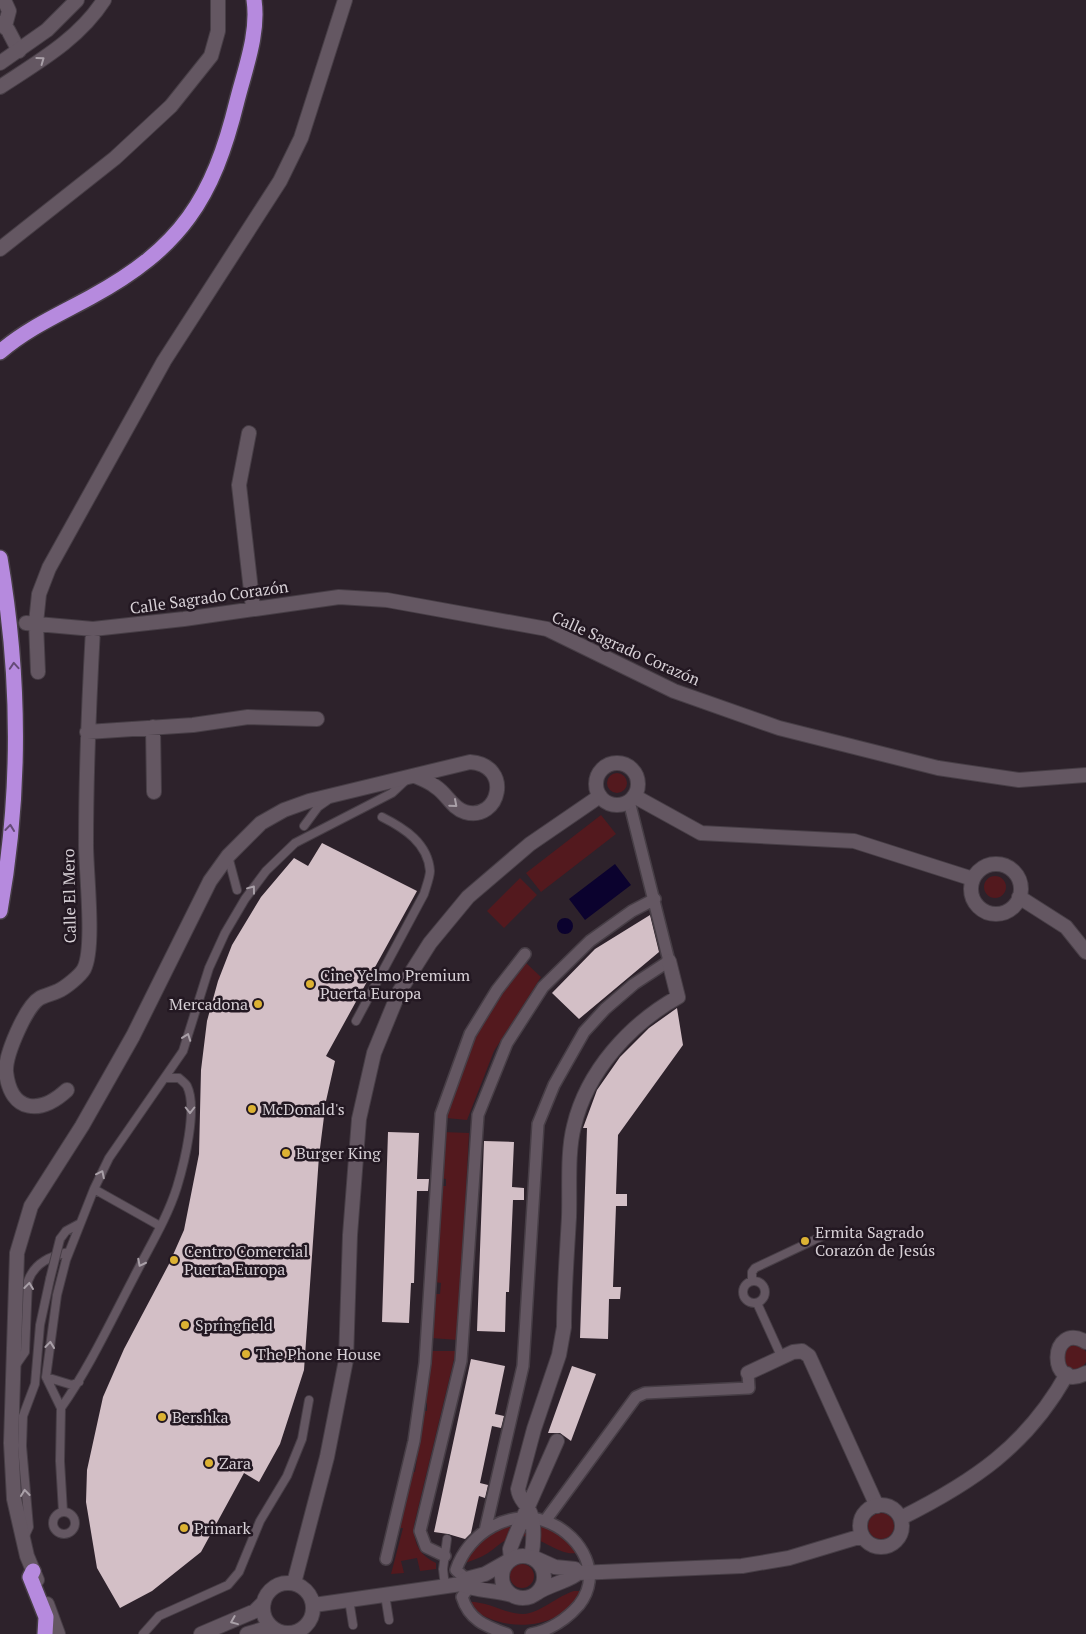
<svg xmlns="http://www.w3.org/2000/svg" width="1086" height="1634" font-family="'PT Serif',serif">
<rect width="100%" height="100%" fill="#2d222b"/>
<path fill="#53191e" d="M607 783a10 10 0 1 1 20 0a10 10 0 1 1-20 0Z
M 601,815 L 616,834 L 541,892 L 526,873 Z
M984 887a11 11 0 1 1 22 0a11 11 0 1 1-22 0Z
M 520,878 L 537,895 L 504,928 L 487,911 Z
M 525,962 L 541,977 L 494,1051 L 467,1120 L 446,1118 L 471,1038 Z
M 443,1132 L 469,1133 L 458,1340 L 431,1338 L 435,1294 L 440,1294 L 441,1283 L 435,1282 L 440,1186 L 446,1186 L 446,1179 L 440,1178 Z
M1063 1357a12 12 0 1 1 24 0a12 12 0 1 1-24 0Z
M 429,1351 L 456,1351 L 414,1525 C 413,1543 420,1556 436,1563 L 436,1569 L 420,1571 L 417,1558 L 401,1561 L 404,1573 L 391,1574 L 403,1528 L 398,1528 L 411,1472 L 415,1472 L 420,1438 L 421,1411 L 427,1411 L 427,1403 L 422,1402 Z
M868 1526a13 13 0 1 1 26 0a13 13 0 1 1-26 0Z
M 516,1522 C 524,1523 533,1522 540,1524 C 551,1529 573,1541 576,1553 C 558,1556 540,1535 521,1536 C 506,1536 499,1546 488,1553 C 480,1558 471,1561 462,1564 L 463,1559 L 494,1529 Z
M510 1576a12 12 0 1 1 24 0a12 12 0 1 1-24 0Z
M 574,1591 L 582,1591 C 560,1634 495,1634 465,1602 C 487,1600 504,1614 523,1614 C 541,1613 557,1596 574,1591 Z"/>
<path fill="#0b022e" d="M 615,864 L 631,885 L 585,920 L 569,899 Z
M557 926a8 8 0 1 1 16 0a8 8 0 1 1-16 0Z"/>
<path fill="#d3bfc6" d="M 322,843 L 417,891 L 326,1056 L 335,1061 L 326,1101 L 319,1156 L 304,1370 L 280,1444 L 259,1482 L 244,1473 L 201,1552 L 152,1591 L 120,1608 L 97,1568 L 86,1502 L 87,1470 L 103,1397 L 124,1349 L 169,1264 L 184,1230 L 199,1154 L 201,1070 L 207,1021 L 218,981 L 232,945 L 261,897 L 294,858 L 308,866 Z
M 650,915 L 659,952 L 579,1019 L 552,993 L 595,949 Z
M 677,1008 L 683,1045 L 618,1135 L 616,1194 L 627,1194 L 627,1206 L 616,1206 L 613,1287 L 621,1287 L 620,1299 L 609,1299 L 608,1339 L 580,1338 L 587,1128 L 583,1128 L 597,1090 L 620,1057 L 649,1028 Z
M 388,1132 L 419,1133 L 417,1179 L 429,1179 L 428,1191 L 417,1191 L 414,1283 L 411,1283 L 409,1323 L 382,1322 Z
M 484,1141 L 514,1142 L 512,1187 L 524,1188 L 524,1200 L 513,1200 L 509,1292 L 506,1292 L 505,1332 L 477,1331 Z
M 471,1359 L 505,1366 L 495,1414 L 504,1416 L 501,1428 L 492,1426 L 480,1483 L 488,1485 L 485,1498 L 479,1496 L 471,1533 L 465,1539 L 448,1534 L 434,1532 Z
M 572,1366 L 596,1374 L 571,1441 L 560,1433 L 548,1433 Z"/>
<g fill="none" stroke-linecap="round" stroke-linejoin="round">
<defs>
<path id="service" d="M 304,826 L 318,807 L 328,800
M 228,856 L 237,890
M 356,1021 L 424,894 C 426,887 430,877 430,871 C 428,843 404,828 382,817
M 94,1189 L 160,1226
M 60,1239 L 66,1231 L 79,1224
M 752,1280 L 752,1272 L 755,1268 L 827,1234
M743 1292a11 11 0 1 1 22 0a11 11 0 1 1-22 0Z
M 757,1303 L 782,1358
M 16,1365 L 25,1352 L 28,1281 C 35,1262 51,1256 69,1252
M 46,1377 L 72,1385 L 79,1382
M 61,1408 C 89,1368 110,1323 133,1279 C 148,1249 167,1219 177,1187 C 184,1164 198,1108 187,1086 C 185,1083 181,1080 179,1078 L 166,1078
M 63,1512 L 60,1461 L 61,1408 L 46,1377 L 57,1295 L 66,1260 L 94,1189 L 109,1158 L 183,1051 L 209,968 L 225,933 L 245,899 L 266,871 L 295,843 L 392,793 L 407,779
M53 1523a11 11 0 1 1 22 0a11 11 0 1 1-22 0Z
M 24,1538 L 29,1527 L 22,1446 L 23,1416 L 35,1384 L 40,1325 L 50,1279
M 445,1587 L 443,1569 L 447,1539
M 385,1595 L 389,1620
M 349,1600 L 353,1625
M 143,1634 L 159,1616 L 228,1585 L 239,1572 L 260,1521 L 287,1476 L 302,1439 L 309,1400"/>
<path id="pedestrian" d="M 545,1521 L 636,1397 L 645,1393 L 749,1388 L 748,1373
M 485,1531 L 523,1366 L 538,1124 L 554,1085 L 584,1032 L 605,1009 L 634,984 L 669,961 L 629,801
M 445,1556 L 426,1547 L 420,1531 L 461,1361 L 478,1115 L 507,1043 L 543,987 L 590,941 L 632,911 L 655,899
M 386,1559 L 414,1441 L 425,1363 L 441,1114 L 470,1034 L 497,990 L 525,954
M 466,1579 L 456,1570 C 468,1533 511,1506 550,1523 C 582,1537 603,1575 579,1605 C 566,1620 550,1630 531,1634
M 468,1588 L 462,1597 C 469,1620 485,1626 507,1634
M 283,1634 L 283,1632"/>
<path id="minor" d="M 4,0 L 9,11 L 5,26
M 0,23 L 8,30 L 19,51
M 0,249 L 115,158 L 171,106 L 211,56 L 218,31 L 218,0
M 249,433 L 239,485 L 253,608
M 26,623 L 93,629 L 184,619 L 339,597 L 387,600 L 547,629 L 674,691 L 779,728 L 938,768 L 1019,780 L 1086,775
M 38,672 L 36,623 L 39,594 L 49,568 L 164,361 L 280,181 L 301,138 L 345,0
M 153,727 L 154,792
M 87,732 L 193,725 L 248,717 L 317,719
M 67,1090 C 41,1114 11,1114 6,1072 C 5,1055 26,1006 40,998 C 45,995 52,994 58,991 C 65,988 80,976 84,969 C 95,948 86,872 86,845 C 86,773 89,701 93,629
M 748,1373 L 793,1352 L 802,1351 L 809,1356 L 877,1506
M 531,1557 C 534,1544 535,1522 529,1510 C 525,1502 519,1499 518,1489 L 534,1429 L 559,1355 L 564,1327 C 564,1290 567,1254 569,1217 C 570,1189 567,1153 574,1126 C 587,1071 630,1024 678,997 L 669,961
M 511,1559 L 510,1549 L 515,1536 L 557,1441
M 37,1580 L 27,1556 L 14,1499 L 11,1443 L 17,1253 L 31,1206 L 82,1126 L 133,1036 L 210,881 L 228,856 L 261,823 L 284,810 L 309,801 L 470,762 C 513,765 500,822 465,812 C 452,808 447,794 436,787 C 430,782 422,779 415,776
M 47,1604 L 58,1634"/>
<path id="tertiary" d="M 0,63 L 47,30 L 77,0
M 0,87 C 38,62 79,39 104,0
M596 784a21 21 0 1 1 42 0a21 21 0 1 1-42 0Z
M 634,796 L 701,833 L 854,841 L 973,879
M971 889a25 25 0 1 1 50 0a25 25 0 1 1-50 0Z
M 1019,897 L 1066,927 L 1086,952
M 1086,1342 C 1049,1320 1047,1394 1086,1373
M860 1526a21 21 0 1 1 42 0a21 21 0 1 1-42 0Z
M 901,1518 C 973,1482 1027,1446 1067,1374
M502 1577a21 21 0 1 1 42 0a21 21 0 1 1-42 0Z
M 535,1558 L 555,1567 L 575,1569 L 578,1573
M263 1608a25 25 0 1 1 50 0a25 25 0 1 1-50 0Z
M 294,1583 L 327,1457 L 346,1360 L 350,1235 L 359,1119 L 374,1053 L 399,992 L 430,943 L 468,897 L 530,844 L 600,796
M 461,1584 L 466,1579 L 485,1574 L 508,1561
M 537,1593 C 548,1585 572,1580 578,1573 L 742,1566 L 789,1558 L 862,1536
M 314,1605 L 461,1584 C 475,1591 495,1590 512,1595
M 201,1634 L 255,1611 L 264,1602
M 247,1634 L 267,1628 L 276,1630"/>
<path id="motorway" d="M 0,352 C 26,329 60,314 91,297 C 181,248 213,199 237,101 C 245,69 259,33 254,0
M 0,558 C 20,675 21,794 0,911
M 33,1571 L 30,1577 L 46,1617 L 45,1634"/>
</defs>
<use href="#service" stroke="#473e46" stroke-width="10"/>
<use href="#pedestrian" stroke="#473e46" stroke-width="14"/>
<use href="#minor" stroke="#473e46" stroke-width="16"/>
<use href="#tertiary" stroke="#473e46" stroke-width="16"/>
<use href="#motorway" stroke="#473e46" stroke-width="18"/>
<use href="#service" stroke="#645762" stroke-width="8"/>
<use href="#pedestrian" stroke="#645762" stroke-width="11"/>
<use href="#minor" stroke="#645762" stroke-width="14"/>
<use href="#tertiary" stroke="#645762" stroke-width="14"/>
<use href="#motorway" stroke="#b68ade" stroke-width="15"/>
<defs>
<path id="service-bridge" d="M 50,1279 L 60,1239"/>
</defs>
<use href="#service-bridge" stroke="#473e46" stroke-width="10" stroke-linecap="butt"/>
<use href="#service-bridge" stroke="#645762" stroke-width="8"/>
</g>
<defs><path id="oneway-chevron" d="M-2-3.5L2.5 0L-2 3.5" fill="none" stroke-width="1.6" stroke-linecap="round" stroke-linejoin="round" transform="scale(1.25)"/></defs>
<g stroke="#a9a0a8">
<use href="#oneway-chevron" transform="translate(41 60) rotate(-36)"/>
<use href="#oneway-chevron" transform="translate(454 804) rotate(41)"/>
<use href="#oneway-chevron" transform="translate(252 889) rotate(-53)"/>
<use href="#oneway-chevron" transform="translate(187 1037) rotate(-70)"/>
<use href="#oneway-chevron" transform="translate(190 1110) rotate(90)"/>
<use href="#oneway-chevron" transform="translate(101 1174) rotate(-64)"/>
<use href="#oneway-chevron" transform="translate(141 1263) rotate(117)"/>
<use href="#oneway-chevron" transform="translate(29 1286) rotate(-83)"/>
<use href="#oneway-chevron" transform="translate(50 1345) rotate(-84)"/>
<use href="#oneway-chevron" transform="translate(25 1493) rotate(-96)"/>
<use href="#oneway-chevron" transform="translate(234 1621) rotate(158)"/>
</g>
<g stroke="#654b77">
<use href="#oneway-chevron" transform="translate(14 666) rotate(-94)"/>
<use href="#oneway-chevron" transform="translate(10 828) rotate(-84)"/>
</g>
<g fill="#dcb233" stroke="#231822" stroke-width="2">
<circle cx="310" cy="984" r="5"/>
<circle cx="258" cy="1004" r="5"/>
<circle cx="252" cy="1109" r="5"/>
<circle cx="286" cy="1153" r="5"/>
<circle cx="805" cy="1241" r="5"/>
<circle cx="174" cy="1260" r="5"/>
<circle cx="185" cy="1325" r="5"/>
<circle cx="246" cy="1354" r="5"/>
<circle cx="162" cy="1417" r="5"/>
<circle cx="209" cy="1463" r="5"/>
<circle cx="184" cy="1528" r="5"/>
</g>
<g text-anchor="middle" stroke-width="5" stroke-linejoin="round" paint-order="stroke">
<g font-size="16" fill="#d7d0d6" stroke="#231822">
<text transform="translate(209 597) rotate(-8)" y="6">Calle Sagrado Corazón</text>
<text transform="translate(626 648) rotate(24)" y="6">Calle Sagrado Corazón</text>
<text transform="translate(69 896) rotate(-91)" y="6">Calle El Mero</text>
</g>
<g font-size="16" fill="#d7d0d6" stroke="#231822" text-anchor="start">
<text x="320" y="981">Cine Yelmo Premium<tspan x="320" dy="18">Puerta Europa</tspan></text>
<text x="248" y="1010" text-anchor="end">Mercadona</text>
<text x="262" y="1115">McDonald's</text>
<text x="296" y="1159">Burger King</text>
<text x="815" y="1238">Ermita Sagrado<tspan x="815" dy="18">Corazón de Jesús</tspan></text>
<text x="184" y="1257">Centro Comercial<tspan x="184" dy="18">Puerta Europa</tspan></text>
<text x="195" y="1331">Springfield</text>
<text x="256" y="1360">The Phone House</text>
<text x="172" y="1423">Bershka</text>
<text x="219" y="1469">Zara</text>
<text x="194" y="1534">Primark</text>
</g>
</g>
</svg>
